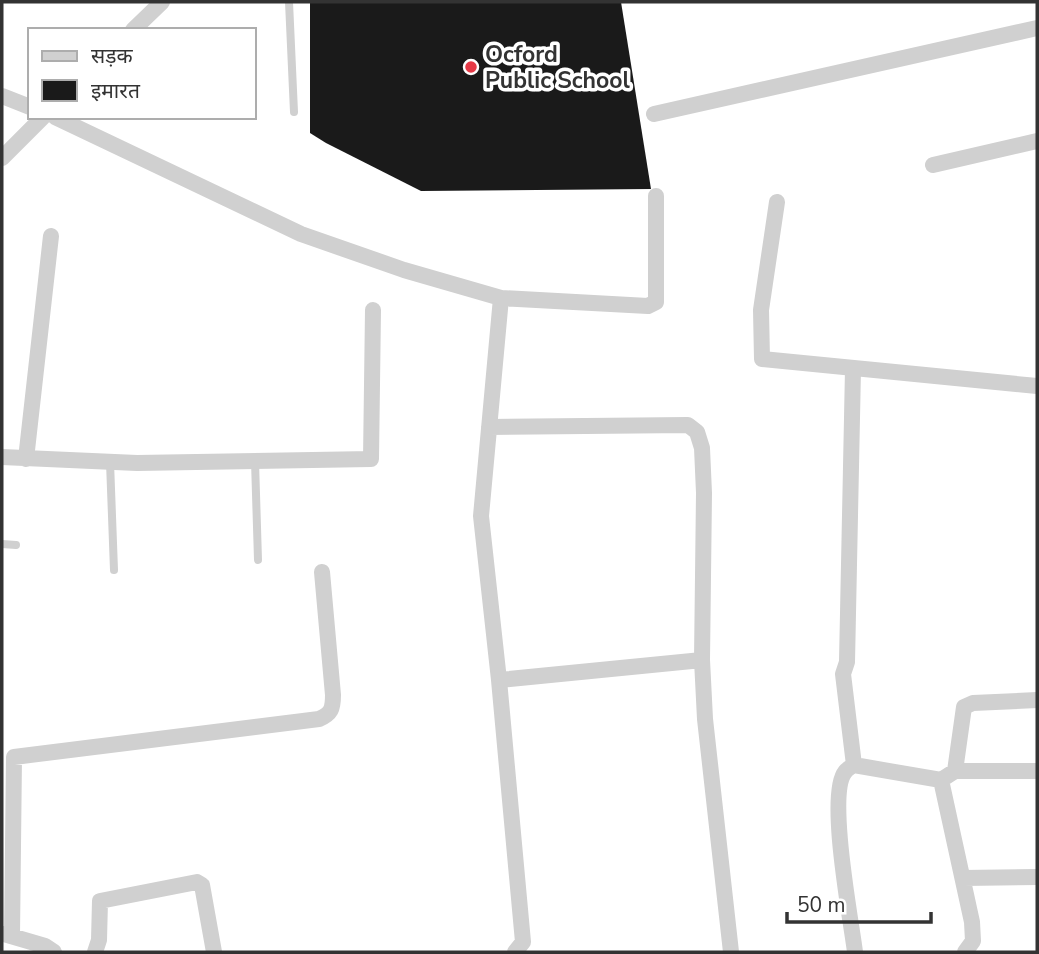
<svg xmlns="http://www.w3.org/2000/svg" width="1039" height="954" font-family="'Nunito Sans','Noto Sans Devanagari',sans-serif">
<rect width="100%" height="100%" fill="#fff"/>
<path fill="#1a1a1a" d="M 310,2 L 621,2 L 651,189 L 421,191 L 326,143 L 310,133 Z"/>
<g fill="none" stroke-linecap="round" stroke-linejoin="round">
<path stroke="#d0d0d0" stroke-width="8" d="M 289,2 L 294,112
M 255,461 L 258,560
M 110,462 L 114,570
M 2,544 L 16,545"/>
<path stroke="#d0d0d0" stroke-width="16" d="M 133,30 L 162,2
M 2,96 L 30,107
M 654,114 L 1037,28
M 55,117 L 301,234 L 404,270 L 501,298
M 2,158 L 43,117
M 933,165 L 1037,141
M 656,196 L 656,302 L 648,306 L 501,298 L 481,516 L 499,680 L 702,660 L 705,719 L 731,952
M 777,202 L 761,310 L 762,359 L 1037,386
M 853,369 L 847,662 L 843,674 L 854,765
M 489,427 L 688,425 L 697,432 L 702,448 L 704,493 L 702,660
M 2,457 L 137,463 L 371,459 L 373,310
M 26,459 L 51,236
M 499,680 L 523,942 L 515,952
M 955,771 L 1037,771
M 941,780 L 972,922 L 973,941 L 965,952
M 963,878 L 1037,877
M 4,934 L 45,946 L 54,952
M 12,936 L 14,757 L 319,719 C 331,714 333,709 333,695 L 322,572
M 95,952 L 99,940 L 100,901 L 197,882 L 202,885 L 214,952
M 855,952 C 851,920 827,794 845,772 C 847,769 851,767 854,765 L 941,780 L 955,771 L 964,707 L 973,703 L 1037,700"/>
</g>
<circle fill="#e63946" stroke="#fff" stroke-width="2.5" cx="471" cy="67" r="7"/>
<g text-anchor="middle" stroke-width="7" stroke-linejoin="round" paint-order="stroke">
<g font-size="23" font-weight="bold" fill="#333" stroke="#fff" text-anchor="start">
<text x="485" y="62">Ocford<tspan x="485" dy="26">Public School</tspan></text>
</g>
</g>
<rect width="1039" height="954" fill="none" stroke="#333333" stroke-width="7"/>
<rect x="28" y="28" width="228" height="91" fill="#ffffff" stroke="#adadad" stroke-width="2"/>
<rect x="42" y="51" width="35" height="10" fill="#d0d0d0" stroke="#adadad" stroke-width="2"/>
<text x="91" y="63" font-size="21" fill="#333333">सड़क</text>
<rect x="42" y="80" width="35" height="21" fill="#1a1a1a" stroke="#adadad" stroke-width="2"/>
<text x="91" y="98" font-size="21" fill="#333333">इमारत</text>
<path d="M787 912v10h144v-10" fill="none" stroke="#333333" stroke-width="3.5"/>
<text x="797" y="912" font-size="21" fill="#333333" stroke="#ffffff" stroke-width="5" paint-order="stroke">50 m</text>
</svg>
